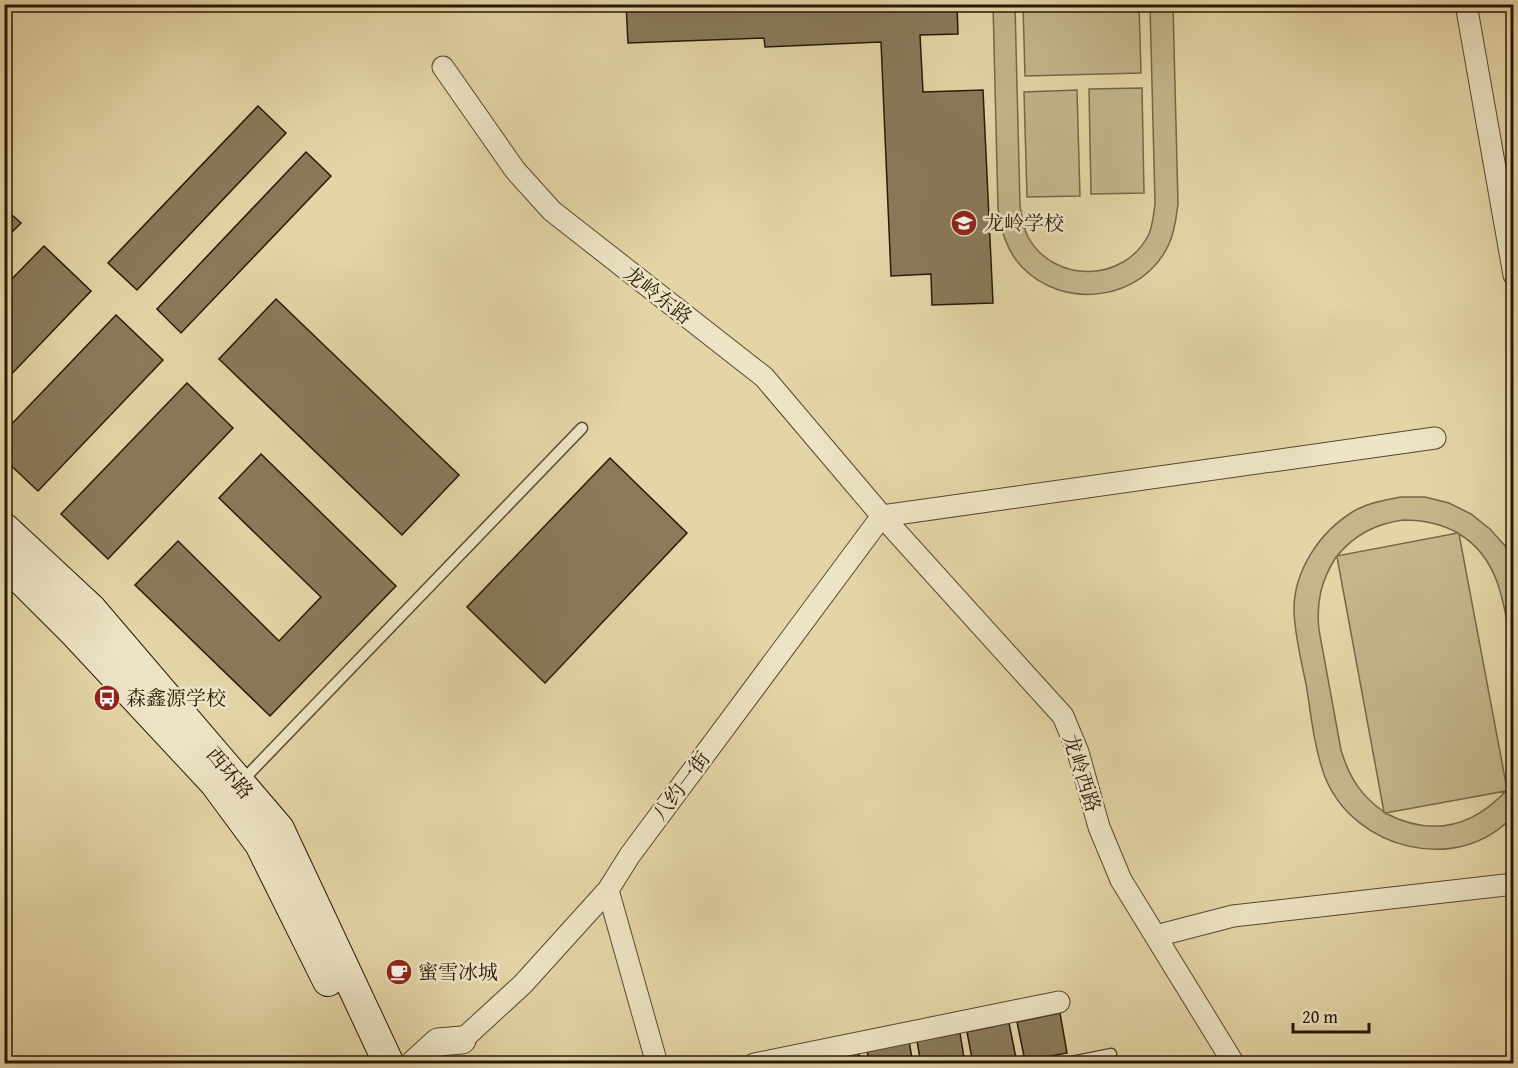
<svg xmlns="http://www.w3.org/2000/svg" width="1518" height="1068" font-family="'Gentium Book Plus','Noto Serif SC',serif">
<rect width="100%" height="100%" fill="#e4d5a6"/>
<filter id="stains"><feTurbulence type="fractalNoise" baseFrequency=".00333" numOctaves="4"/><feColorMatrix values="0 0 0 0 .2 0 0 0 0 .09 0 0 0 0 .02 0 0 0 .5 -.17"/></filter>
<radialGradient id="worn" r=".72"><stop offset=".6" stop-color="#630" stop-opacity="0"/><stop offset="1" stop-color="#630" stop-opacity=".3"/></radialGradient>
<path fill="#c4b58b" stroke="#766649" stroke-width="1.5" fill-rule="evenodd" d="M 993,5 L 1015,5 L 1020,206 C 1022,217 1023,227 1028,237 C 1054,284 1125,283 1149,234 C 1153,224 1154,213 1155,203 L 1150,5 L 1173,5 L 1178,204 C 1176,218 1175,231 1169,244 C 1143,301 1064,311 1022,267 C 1006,250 1001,230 998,208 Z
M 1023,5 L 1139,5 L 1141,73 L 1025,76 Z
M 1142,88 L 1144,193 L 1091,194 L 1089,89 Z
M 1077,90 L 1080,196 L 1027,197 L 1024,92 Z
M 1401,497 L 1425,497 L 1449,503 L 1471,514 L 1490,529 L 1506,547 L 1513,561 L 1513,656 C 1505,612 1502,559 1459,534 L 1507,789 L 1513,779 L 1513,816 C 1459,876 1354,850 1325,777 C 1314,748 1311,714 1306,684 C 1301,660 1295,636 1294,612 C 1293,572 1319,532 1354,511 C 1368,503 1385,500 1401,497 ZM 1403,520 C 1423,520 1440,523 1458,533 L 1337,556 C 1355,534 1376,524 1403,520 ZM 1336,557 L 1337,557 L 1384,812 C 1361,796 1349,777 1341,750 L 1319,630 C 1316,602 1321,581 1336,557 ZM 1506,791 C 1471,828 1431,837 1385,813 Z"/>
<path fill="#8a7a5a" stroke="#281807" stroke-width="1.5" d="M 626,4 L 957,4 L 958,34 L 920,35 L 923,92 L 983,90 L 993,303 L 932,305 L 931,274 L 891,276 L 881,42 L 765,47 L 764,38 L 628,43 Z
M 258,106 L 286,133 L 137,290 L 108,263 Z
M 306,152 L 331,176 L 181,333 L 157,309 Z
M 4,208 L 21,223 L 4,240 Z
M 44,246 L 91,291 L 4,382 L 4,287 Z
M 276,299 L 459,475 L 402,535 L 219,359 Z
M 116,315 L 163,360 L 38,491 L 4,459 L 4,432 Z
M 187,383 L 233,428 L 108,559 L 61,514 Z
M 261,454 L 396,586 L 270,716 L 135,585 L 178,541 L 279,641 L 321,597 L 219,498 Z
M 610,458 L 687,533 L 545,683 L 467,607 Z
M 1060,1013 L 1067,1053 L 1025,1061 L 1017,1022 Z
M 1009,1023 L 1017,1063 L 973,1064 L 967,1032 Z
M 960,1033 L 965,1064 L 921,1064 L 917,1041 Z
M 909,1041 L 913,1064 L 869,1064 L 867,1050 Z
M 858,1051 L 861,1064 L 817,1064 L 816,1059 Z"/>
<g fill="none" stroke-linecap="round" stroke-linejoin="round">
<defs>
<path id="service" d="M 241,782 L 582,428
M 1061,1064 L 1111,1054"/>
<path id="minor" d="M 1466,4 L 1514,275
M 443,67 L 515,170 L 552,211 L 764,377 L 882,516 L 1063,716 L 1078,752 L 1099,827 L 1121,880 L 1234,1064
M 882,516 L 1435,438
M 608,890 L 657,1064
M 1156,936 L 1233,916 L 1514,884
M 462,1040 L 523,984 L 608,890 L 630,855 L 882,516
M 754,1064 L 1059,1002"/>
<path id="tertiary" d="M 414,1064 L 438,1042 L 462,1040"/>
<path id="secondary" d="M 4,528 L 91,609 L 279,829 L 389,1064
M 4,562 L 75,633 L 215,783 L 260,844 L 328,981"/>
</defs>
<use href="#service" stroke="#57472f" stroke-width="13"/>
<use href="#minor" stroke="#57472f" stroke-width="23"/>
<use href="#tertiary" stroke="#57472f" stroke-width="29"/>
<use href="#secondary" stroke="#281807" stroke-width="32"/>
<use href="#service" stroke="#ede4c5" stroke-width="10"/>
<use href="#minor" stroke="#ede4c5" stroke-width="21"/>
<use href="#tertiary" stroke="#ede4c5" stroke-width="27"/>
<use href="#secondary" stroke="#ede4c5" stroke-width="30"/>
</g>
<defs>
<symbol id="school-disc" viewBox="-11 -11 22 22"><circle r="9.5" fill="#8f2418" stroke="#ede4c5"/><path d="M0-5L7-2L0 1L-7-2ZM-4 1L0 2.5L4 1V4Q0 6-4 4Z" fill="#fff"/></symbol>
<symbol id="bus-disc" viewBox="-11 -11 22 22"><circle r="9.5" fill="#8f2418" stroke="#ede4c5"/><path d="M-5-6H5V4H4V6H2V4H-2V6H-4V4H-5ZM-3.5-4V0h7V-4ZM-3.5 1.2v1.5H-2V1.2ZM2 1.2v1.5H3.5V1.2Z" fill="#fff"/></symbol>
<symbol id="cafe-disc" viewBox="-11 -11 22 22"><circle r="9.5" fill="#8f2418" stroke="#ede4c5"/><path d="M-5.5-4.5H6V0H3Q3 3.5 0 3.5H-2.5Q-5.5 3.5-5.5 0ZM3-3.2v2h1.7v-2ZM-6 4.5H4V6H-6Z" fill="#fff"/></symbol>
</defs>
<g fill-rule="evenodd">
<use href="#school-disc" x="949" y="208" width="30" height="30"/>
<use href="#bus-disc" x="92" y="683" width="30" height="30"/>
<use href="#cafe-disc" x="384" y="957" width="30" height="30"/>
</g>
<g text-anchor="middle" stroke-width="5" stroke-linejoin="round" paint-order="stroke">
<g font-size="20" fill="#281807" stroke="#ede4c5" text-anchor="start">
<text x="984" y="230">龙岭学校</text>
<text x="126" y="705">森鑫源学校</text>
<text x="418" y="979">蜜雪冰城</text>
</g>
<g font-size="20" fill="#281807" stroke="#ede4c5">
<text transform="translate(658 295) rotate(38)" y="7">龙岭东路</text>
<text transform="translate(230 773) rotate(50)" y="7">西环路</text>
<text transform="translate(1082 773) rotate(72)" y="7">龙岭西路</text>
<text transform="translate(681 786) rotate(-53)" y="7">八约一街</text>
</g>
</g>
<rect width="1518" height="1068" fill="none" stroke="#e4d5a6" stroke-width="24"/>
<rect x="6" y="6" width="1506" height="1056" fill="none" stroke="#281807" stroke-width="3"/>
<rect x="12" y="12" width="1494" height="1044" fill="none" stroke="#281807" stroke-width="1.5"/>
<path d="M1293 1023v9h76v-9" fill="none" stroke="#281807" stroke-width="3"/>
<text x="1302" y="1023" font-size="18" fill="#281807" stroke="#ede4c5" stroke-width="4.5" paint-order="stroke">20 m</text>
<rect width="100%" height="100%" filter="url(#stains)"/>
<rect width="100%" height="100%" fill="url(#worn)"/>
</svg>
